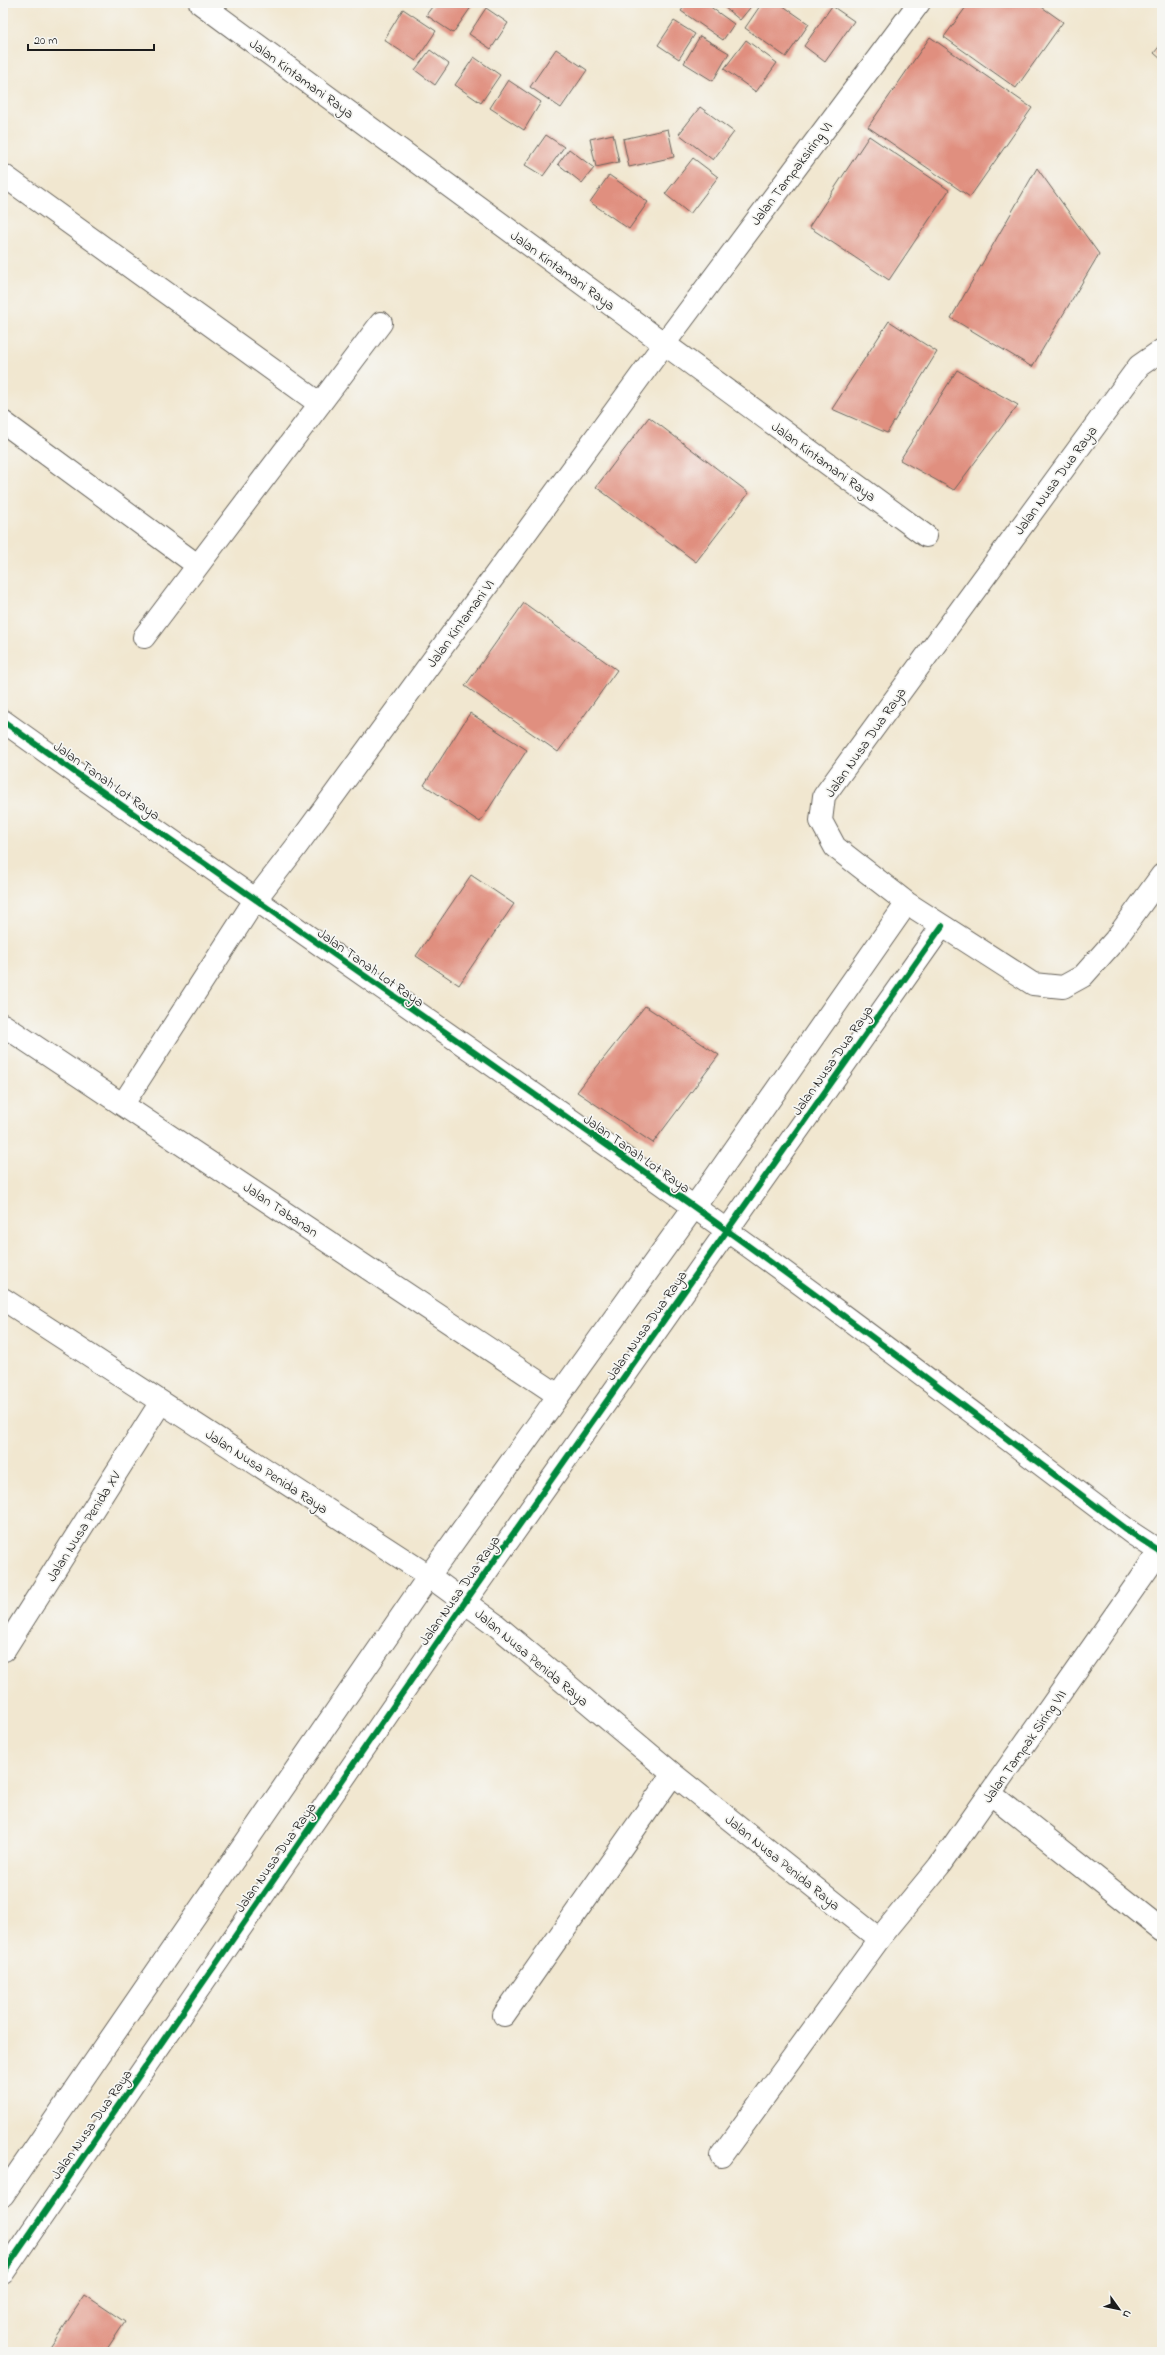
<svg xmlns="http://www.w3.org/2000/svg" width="1165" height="2355" font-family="'Indie Flower',sans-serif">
<rect width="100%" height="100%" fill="#f6f6f2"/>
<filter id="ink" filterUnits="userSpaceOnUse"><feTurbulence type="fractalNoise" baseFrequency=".025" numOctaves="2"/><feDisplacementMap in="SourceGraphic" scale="8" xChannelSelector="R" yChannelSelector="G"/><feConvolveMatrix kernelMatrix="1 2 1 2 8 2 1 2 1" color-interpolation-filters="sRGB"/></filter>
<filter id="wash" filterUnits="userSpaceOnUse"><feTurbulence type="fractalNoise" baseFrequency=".012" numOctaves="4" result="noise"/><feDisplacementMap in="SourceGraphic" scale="16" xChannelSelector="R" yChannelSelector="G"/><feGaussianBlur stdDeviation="0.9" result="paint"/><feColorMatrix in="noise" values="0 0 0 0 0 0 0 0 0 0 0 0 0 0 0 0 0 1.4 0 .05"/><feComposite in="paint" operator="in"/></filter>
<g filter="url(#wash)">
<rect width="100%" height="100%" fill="#f1e7d0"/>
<g id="blocks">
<path fill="#e08f7f" d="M 435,3 L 474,3 L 453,33 L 426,15 Z
M 687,3 L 705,3 L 734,24 L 723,40 L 681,11 Z
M 719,3 L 754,3 L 740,20 Z
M 762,3 L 779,3 L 809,24 L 786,57 L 745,28 Z
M 969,3 L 1036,3 L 1063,22 L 1016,88 L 944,37 Z
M 832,6 L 854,21 L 825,62 L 804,46 Z
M 486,8 L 508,23 L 491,49 L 469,34 Z
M 403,9 L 436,31 L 416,61 L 384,40 Z
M 674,21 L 695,34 L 679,59 L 658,45 Z
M 700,36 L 729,53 L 713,81 L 684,63 Z
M 930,37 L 1032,108 L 970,197 L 868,127 Z
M 746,40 L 777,63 L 756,92 L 724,69 Z
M 1162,43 L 1162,60 L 1154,53 Z
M 556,49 L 587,70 L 561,108 L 530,87 Z
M 430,50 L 449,64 L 435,85 L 415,70 Z
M 474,57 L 500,75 L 481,103 L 455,85 Z
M 508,80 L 541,102 L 524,130 L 490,108 Z
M 700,107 L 734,132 L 713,160 L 679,134 Z
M 668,129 L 674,157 L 629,167 L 623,139 Z
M 613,134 L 619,162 L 596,167 L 590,139 Z
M 546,135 L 564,147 L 543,176 L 525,165 Z
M 869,136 L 949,190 L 889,280 L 809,227 Z
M 569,149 L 594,168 L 582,183 L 558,164 Z
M 693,158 L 718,177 L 690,214 L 665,194 Z
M 1037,168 L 1099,254 L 1032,367 L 951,318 Z
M 609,175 L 648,202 L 629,229 L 590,202 Z
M 889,321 L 937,352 L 887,433 L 832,409 Z
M 957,370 L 1018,405 L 954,490 L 900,460 Z
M 649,417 L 749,493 L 696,562 L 596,487 Z
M 524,603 L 617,670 L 558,752 L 465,686 Z
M 470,713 L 527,750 L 480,822 L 424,785 Z
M 471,875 L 514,904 L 459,985 L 416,956 Z
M 645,1006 L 719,1055 L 653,1143 L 577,1092 Z
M 85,2295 L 125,2322 L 105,2352 L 47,2352 Z"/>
</g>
</g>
<g filter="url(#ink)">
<use href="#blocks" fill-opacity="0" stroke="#67635b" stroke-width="1"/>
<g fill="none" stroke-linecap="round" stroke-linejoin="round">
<defs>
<path id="minor" d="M 200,3 L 926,536
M 3,175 L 320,404
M 3,422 L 197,565
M 144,637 L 381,323
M 3,721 C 225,880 450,1034 673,1192 C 829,1302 980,1419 1133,1534 L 1162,1553
M 3,1025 L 558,1395
M 123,1104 L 255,900 L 296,847 L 664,344 L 919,3
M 3,1299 L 429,1576 L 496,1625 L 673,1774 L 879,1939
M 4,1650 L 161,1402
M 991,1794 L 1162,1930
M 504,2015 L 673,1774
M 721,2156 L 879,1939 L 939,1866 L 1162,1548"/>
<path id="tertiary" d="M 1162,350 L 1139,366 L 824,796 L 821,821 L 835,847 L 907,903 L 1033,984 L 1063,987 L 1083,976 L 1115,940 L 1162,875
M 3,2195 L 429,1576 L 712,1182 L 907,903
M 3,2273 L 465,1602 L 942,926"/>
</defs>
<use href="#minor" stroke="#67635b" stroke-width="24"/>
<use href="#tertiary" stroke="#67635b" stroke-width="24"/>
<use href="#minor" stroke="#fff" stroke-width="22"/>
<use href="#tertiary" stroke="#fff" stroke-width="22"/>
<defs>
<path id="cycleway" d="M 3,721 C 225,880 450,1034 673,1192 C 829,1302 980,1419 1133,1534 L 1162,1553
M 3,2273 L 465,1602 L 942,926"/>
</defs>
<use href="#cycleway" stroke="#f6f6f2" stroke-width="8"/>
<use href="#cycleway" stroke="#00873e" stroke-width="6"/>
</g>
</g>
<g text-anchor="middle" stroke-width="3.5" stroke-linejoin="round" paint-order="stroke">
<g font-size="14" fill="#1c1c1c" stroke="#f6f6f2">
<text transform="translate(302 78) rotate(36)" y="5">Jalan Kintamani Raya</text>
<text transform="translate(791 173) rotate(-53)" y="5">Jalan Tampaksiring VI</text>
<text transform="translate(563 270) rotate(36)" y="5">Jalan Kintamani Raya</text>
<text transform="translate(824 461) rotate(36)" y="5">Jalan Kintamani Raya</text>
<text transform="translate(1055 480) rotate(-54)" y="5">Jalan Nusa Dua Raya</text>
<text transform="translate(460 623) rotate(-54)" y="5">Jalan Kintamani VI</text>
<text transform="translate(865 742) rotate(-55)" y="5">Jalan Nusa Dua Raya</text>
<text transform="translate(107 780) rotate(35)" y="5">Jalan Tanah Lot Raya</text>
<text transform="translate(371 967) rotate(35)" y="5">Jalan Tanah Lot Raya</text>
<text transform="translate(832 1060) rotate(-55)" y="5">Jalan Nusa Dua Raya</text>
<text transform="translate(637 1153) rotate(35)" y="5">Jalan Tanah Lot Raya</text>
<text transform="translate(281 1209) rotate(34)" y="5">Jalan Tabanan</text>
<text transform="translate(646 1325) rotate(-55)" y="5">Jalan Nusa Dua Raya</text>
<text transform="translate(267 1471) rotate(33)" y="5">Jalan Nusa Penida Raya</text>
<text transform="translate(83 1526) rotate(-58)" y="5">Jalan Nusa Penida XV</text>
<text transform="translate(459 1590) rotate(-55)" y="5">Jalan Nusa Dua Raya</text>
<text transform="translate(532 1657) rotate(40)" y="5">Jalan Nusa Penida Raya</text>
<text transform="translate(1024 1746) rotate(-55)" y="5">Jalan Tampak Siring VII</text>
<text transform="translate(275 1857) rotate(-55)" y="5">Jalan Nusa Dua Raya</text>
<text transform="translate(783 1862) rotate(39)" y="5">Jalan Nusa Penida Raya</text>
<text transform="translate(91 2124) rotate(-55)" y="5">Jalan Nusa Dua Raya</text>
</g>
</g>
<rect width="1165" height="2355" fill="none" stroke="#f6f6f2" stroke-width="16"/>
<g transform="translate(1119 2309) rotate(123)" stroke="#f6f6f2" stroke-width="3" paint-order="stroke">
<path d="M0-3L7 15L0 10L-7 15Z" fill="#1c1c1c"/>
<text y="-6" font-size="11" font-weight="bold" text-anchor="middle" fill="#1c1c1c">U</text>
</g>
<path d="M28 44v6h126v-6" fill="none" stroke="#1c1c1c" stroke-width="2"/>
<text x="34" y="44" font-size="12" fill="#1c1c1c" stroke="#f6f6f2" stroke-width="3" paint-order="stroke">20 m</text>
</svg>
